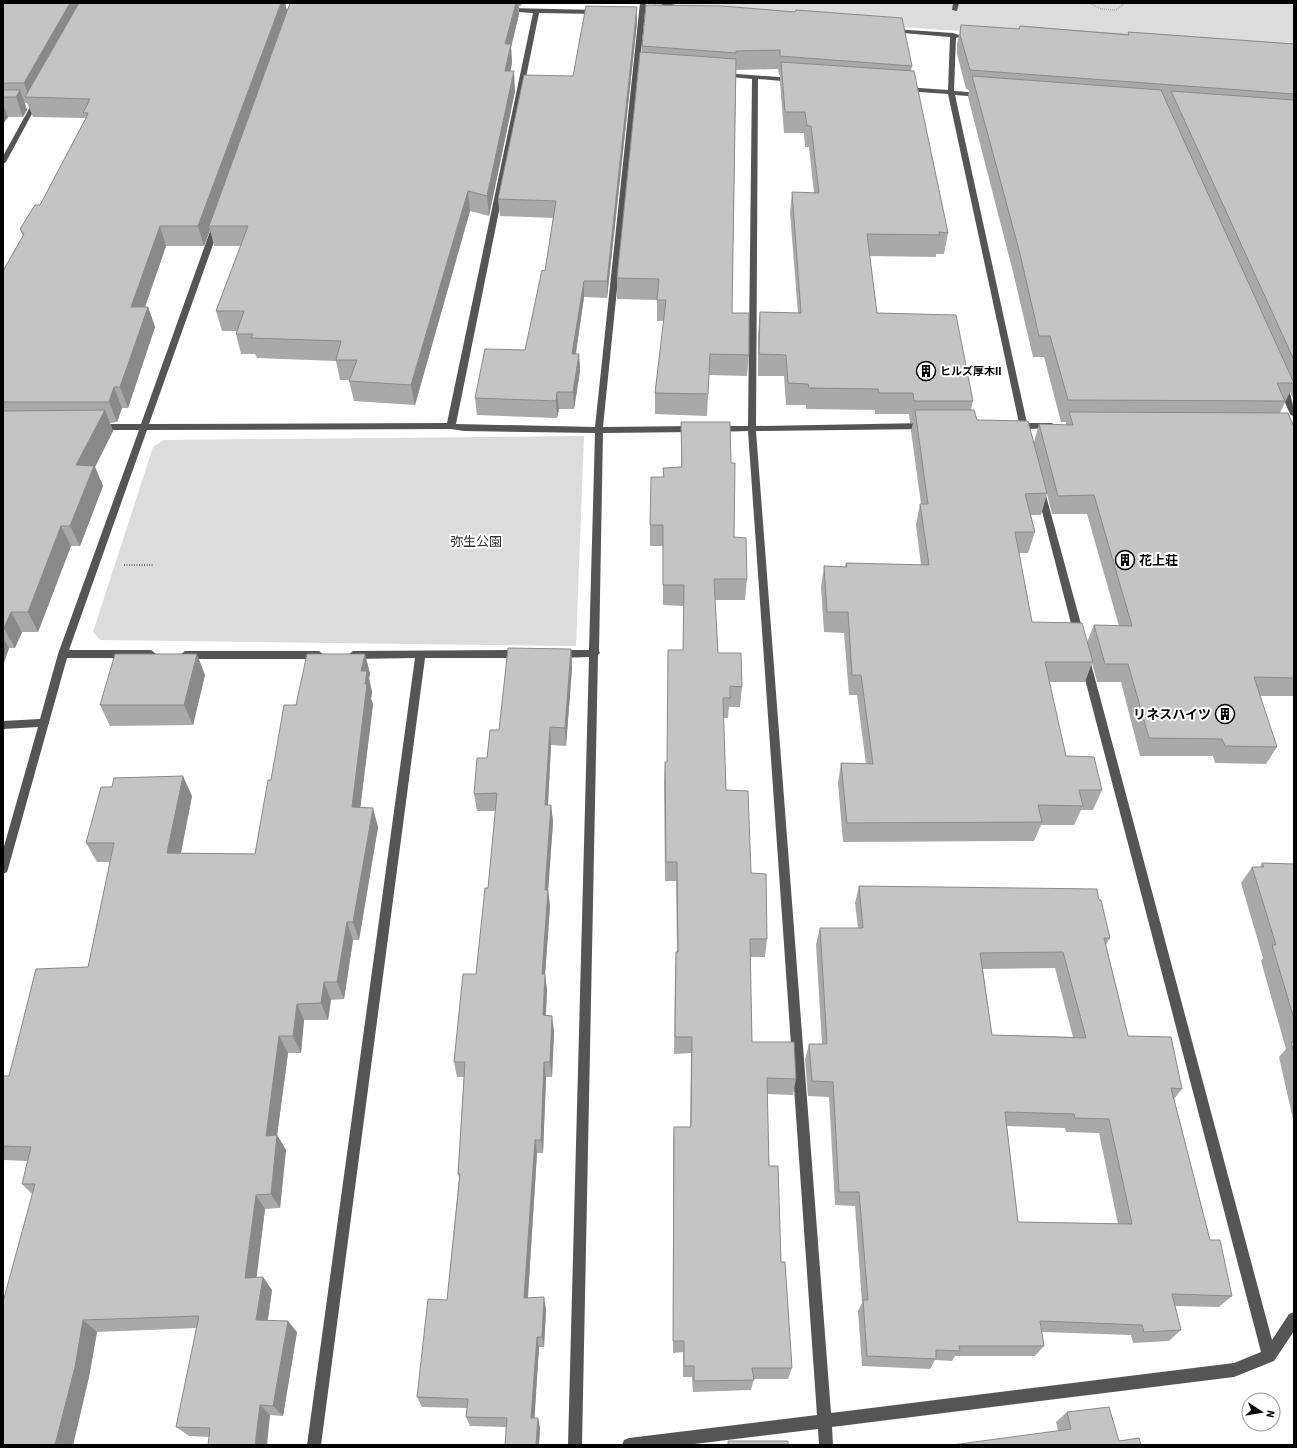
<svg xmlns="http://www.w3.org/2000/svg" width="1297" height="1448" font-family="'Source Sans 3','Noto Sans JP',sans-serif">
<rect width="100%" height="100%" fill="#fff"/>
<path fill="#dcdcdc" d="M 653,3 L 1294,3 L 1294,54 L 654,10 Z
M 584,436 L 576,646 L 100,640 L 93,632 L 153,447 L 164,440 Z"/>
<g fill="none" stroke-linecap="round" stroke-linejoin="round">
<path stroke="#777" stroke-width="1.5" stroke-dasharray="0.5 1.5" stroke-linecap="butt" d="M 1090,3 L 1101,9 L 1116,10 L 1125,3"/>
<path stroke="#777" stroke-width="2" stroke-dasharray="1 1.5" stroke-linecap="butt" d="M 124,565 L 153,565"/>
<path fill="#555" fill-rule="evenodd" d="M 640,3 L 646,3 L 603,427 L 694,426 L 698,429 L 694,432 L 603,433 L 599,651 L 600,653 L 598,655 L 582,1445 L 568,1445 L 589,657 L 559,658 L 554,654 L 559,650 L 589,650 L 595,433 L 464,431 L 451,429 L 147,430 L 69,650 L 151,650 L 156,654 L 151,658 L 67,658 L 8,869 L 7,872 L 3,874 L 3,850 L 38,727 L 3,729 L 3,721 L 40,719 L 58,654 L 139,430 L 98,430 L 94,427 L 98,424 L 141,424 L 213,223 L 220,225 L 149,424 L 447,423 L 533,13 L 504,11 L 503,10 L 506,8 L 597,10 L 600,12 L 597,14 L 539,13 L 456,424 L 595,427 Z
M 667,3 L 678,3 L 657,9 L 654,7 Z
M 953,3 L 959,3 L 957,11 L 952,10 Z
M 893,29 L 953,33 L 962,36 L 956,38 L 954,91 L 981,93 L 984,95 L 981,97 L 955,95 L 1027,423 L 1052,423 L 1056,426 L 1055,428 L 1028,429 L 1029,434 L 1025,437 L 1022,436 L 1020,429 L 1014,426 L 1019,423 L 948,94 L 905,91 L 902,89 L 905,87 L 948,90 L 950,37 L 891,32 L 890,31 Z
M 723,73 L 793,78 L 796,80 L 793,82 L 758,79 L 756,426 L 926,423 L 930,426 L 926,429 L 756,431 L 831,1413 L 1234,1363 L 1261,1352 L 1080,660 L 1085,656 L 1090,660 L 1272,1340 L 1289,1314 L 1294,1312 L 1294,1331 L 1274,1361 L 1234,1377 L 832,1427 L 833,1445 L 819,1445 L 818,1429 L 686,1445 L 622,1445 L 624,1440 L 629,1438 L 817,1415 L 748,431 L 716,432 L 712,429 L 716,426 L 748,426 L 752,79 L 721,76 L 720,75 Z
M 35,98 L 40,99 L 6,162 L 3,164 L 3,156 Z
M 1282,383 C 1291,387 1294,408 1294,417 L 1290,414 L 1278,386 Z
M 1041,489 L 1045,492 L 1084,635 L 1079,639 L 1074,635 L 1037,492 Z
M 521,650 L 526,654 L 521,658 L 425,658 L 321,1445 L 307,1445 L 415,658 L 353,659 L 348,655 L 353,651 Z
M 185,651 L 319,651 L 324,655 L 319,659 L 185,659 L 180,655 Z"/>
</g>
<path fill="#a9a9a9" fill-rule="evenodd" d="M 3,3 L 285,3 L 287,12 L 290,3 L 522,3 L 521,6 L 519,6 L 519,14 L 511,47 L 512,63 L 510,71 L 515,91 L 489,216 L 470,211 L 415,405 L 354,401 L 349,381 L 350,380 L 340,380 L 336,361 L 257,358 L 255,354 L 241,354 L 236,334 L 237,331 L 222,331 L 216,311 L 241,246 L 214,246 L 210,230 L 204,246 L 166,246 L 145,307 L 148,307 L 155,327 L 128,408 L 122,408 L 117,422 L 110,423 L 113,431 L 95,467 L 103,486 L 80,546 L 71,546 L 38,632 L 22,632 L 15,648 L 9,648 L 3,665 L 3,271 L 23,236 L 20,229 L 40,205 L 85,120 L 85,118 L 33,117 L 27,103 L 25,103 L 27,110 L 23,117 L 8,117 L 3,124 Z
M 646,5 L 912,66 L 911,71 L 948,233 L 944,254 L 936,254 L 936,257 L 869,256 L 877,313 L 973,401 L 971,410 L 977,420 L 1034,442 L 1039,424 L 1066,425 L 1066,422 L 1061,422 L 1044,357 L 1033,357 L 1013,272 L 968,97 L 969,90 L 966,89 L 957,54 L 957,44 L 961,25 L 1019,29 L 1020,26 L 1128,34 L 1128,32 L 1294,44 L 1294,401 L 1290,392 L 1280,413 L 1294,427 L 1294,696 L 1260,696 L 1277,747 L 1266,764 L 1215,763 L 1213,756 L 1140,756 L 1121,682 L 1097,682 L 1092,663 L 1085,682 L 1049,682 L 1066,756 L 1102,790 L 1093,810 L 1081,810 L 1074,825 L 1041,825 L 1034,841 L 843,842 L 838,783 L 841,763 L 866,764 L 857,695 L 849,695 L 844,633 L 824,632 L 821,587 L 824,566 L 845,567 L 846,563 L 921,565 L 916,525 L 920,504 L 921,504 L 911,431 L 913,423 L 910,423 L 909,414 L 875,414 L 875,410 L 806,409 L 806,405 L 786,405 L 784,376 L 758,376 L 758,334 L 760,312 L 798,313 L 790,213 L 792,192 L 814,193 L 809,147 L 805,147 L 804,133 L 784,133 L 780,82 L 780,75 L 779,75 L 778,69 L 736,70 L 732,313 L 749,355 L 747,376 L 709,375 L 707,416 L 655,414 L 655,393 L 664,321 L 657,321 L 657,300 L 617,299 L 617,278 L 642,52 L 642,46 ZM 1047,494 L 1052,514 L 1087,514 L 1119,626 L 1094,625 L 1087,642 L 1032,622 L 1019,553 L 1028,553 L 1035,532 L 1031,515 L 1041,515 Z
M 637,23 L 607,298 L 584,297 L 576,354 L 579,354 L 580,371 L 574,409 L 559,409 L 557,418 L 477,415 L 475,398 L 525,350 L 545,271 L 553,218 L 500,216 L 498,199 L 573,76 Z
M 681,422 L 731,463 L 734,537 L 747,579 L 745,600 L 715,600 L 718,653 L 742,687 L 740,707 L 729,707 L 728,718 L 723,718 L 726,790 L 751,873 L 767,939 L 765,957 L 750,957 L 752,1042 L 796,1079 L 793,1095 L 767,1094 L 769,1166 L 781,1262 L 792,1368 L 788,1379 L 754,1379 L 751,1390 L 693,1392 L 692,1377 L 683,1377 L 683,1352 L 673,1353 L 673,1142 L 674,1127 L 690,1127 L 691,1053 L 674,1054 L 675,970 L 676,952 L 677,952 L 676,881 L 665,881 L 664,782 L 665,762 L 667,762 L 683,650 L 684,606 L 663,605 L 663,546 L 650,546 L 650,525 L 663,477 L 663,468 L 681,467 Z
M 571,649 L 572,668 L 566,746 L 551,745 L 548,805 L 551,805 L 553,822 L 548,890 L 550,906 L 545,975 L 547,990 L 546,1015 L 554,1031 L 552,1077 L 546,1077 L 543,1153 L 537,1153 L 528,1298 L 546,1309 L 544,1347 L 539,1347 L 534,1418 L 540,1427 L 539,1445 L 505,1445 L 506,1427 L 470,1426 L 466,1417 L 467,1408 L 422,1407 L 417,1397 L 447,1300 L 459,1178 L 458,1174 L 464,1077 L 457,1077 L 454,1062 L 476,974 L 488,888 L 496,811 L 477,811 L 474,794 L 499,730 Z
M 365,654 L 370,674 L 369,678 L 372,692 L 371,699 L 373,704 L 360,808 L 378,827 L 359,940 L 353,940 L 344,999 L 331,1000 L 328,1020 L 304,1020 L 301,1053 L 288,1053 L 277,1135 L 286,1150 L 280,1208 L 265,1209 L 256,1277 L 272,1290 L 268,1320 L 297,1332 L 283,1416 L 270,1415 L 209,1437 L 189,1436 L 176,1427 L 197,1328 L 97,1332 L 89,1377 L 73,1445 L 3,1445 L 33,1195 L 22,1184 L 28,1161 L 3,1160 L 3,1076 L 9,1076 L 88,967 L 110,862 L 97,862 L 86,843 L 192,796 L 181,853 L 255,854 L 271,780 L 296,705 Z
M 205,675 L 193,725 L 110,726 L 100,705 Z
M 1262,863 L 1294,864 L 1294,1124 L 1279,1057 L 1286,1049 L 1261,961 L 1263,958 L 1241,883 L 1252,867 L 1260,867 Z
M 859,886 L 1099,900 L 1110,938 L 1106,945 L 1128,1036 L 1182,1089 L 1174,1099 L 1210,1240 L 1232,1296 L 1219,1307 L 1175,1306 L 1181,1330 L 1169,1341 L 1133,1343 L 1131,1335 L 1042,1332 L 1044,1346 L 1035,1356 L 955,1356 L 952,1361 L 935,1360 L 930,1369 L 862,1366 L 858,1311 L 862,1303 L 855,1206 L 835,1205 L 829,1097 L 808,1096 L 805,1059 L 809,1044 L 822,1044 L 816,945 L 820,928 L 858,928 L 855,903 ZM 1055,968 L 1073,1037 L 992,1035 L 983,969 ZM 1007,1126 L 1065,1128 L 1066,1132 L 1099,1133 L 1118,1224 L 1018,1222 Z
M 1067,1412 L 1119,1441 L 1058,1431 L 1056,1422 Z"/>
<path fill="#898989" d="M 70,3 L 86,3 L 29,97 L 24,83 Z
M 281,3 L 285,3 L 288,14 L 209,226 L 210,230 L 204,246 L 198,226 Z
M 516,3 L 518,3 L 519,14 L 511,47 L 512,63 L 507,90 L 505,71 L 505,44 Z
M 637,7 L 637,23 L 607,298 L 607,281 Z
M 514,71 L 515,91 L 489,216 L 487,196 Z
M 20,90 L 27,110 L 23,117 L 16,97 Z
M 3,104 L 8,117 L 3,124 Z
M 468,191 L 470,211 L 415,405 L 411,385 Z
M 160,226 L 166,246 L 138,327 L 131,307 Z
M 584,281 L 584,297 L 573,371 L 572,354 Z
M 148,307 L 155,327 L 128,408 L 120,387 Z
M 579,354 L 580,371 L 574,409 L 573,392 Z
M 114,387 L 122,408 L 117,422 L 109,402 Z
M 557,392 L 559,409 L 557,418 L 556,401 Z
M 105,410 L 113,431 L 95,467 L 103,486 L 80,546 L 70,526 L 76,465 Z
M 61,526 L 71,546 L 38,632 L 28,612 Z
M 11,612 L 22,632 L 15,648 L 4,628 Z
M 3,637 L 9,648 L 3,665 Z
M 571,649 L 572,668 L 566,746 L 565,728 Z
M 197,654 L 205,675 L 193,725 L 184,705 Z
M 365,654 L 370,674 L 369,678 L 372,692 L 371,699 L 373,704 L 358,827 L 352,807 L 361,671 Z
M 550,727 L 551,745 L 547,822 L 545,805 Z
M 183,776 L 192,796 L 177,872 L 167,853 Z
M 551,805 L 553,822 L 547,906 L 545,890 Z
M 373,808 L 378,827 L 359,940 L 353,922 Z
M 548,890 L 550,906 L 545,975 L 547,990 L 545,1030 L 543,1015 L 542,974 Z
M 347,922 L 353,940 L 344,999 L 337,982 Z
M 324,982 L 331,1000 L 328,1020 L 321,1003 Z
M 297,1004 L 304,1020 L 301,1053 L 293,1036 Z
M 552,1016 L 554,1031 L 552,1077 L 550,1062 Z
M 279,1036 L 288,1053 L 275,1151 L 266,1136 Z
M 544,1062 L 546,1077 L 543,1153 L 541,1140 Z
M 277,1135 L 286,1150 L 280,1208 L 271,1194 Z
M 535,1140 L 537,1153 L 527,1309 L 524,1298 Z
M 256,1195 L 265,1209 L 255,1290 L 245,1278 Z
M 263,1277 L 272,1290 L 266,1331 L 256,1320 Z
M 544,1297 L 546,1309 L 544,1347 L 542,1337 Z
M 83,1320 L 97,1332 L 89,1377 L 73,1445 L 55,1445 Z
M 288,1321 L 297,1332 L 283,1416 L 273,1406 Z
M 537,1337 L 539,1347 L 534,1427 L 531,1418 Z
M 260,1405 L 270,1415 L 267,1445 L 255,1445 Z
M 538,1418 L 540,1427 L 539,1445 L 536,1445 Z"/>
<path fill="#c4c4c4" stroke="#898989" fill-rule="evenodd" d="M 3,3 L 70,3 L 24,83 L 3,83 Z
M 79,3 L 281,3 L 198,226 L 160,226 L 131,307 L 148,307 L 120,387 L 114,387 L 109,402 L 3,402 L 3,271 L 24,234 L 20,229 L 35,205 L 40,205 L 86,118 L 88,113 L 83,113 L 90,99 L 25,97 Z
M 290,3 L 516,3 L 505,44 L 511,44 L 505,71 L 514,71 L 487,196 L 468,191 L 411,385 L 349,381 L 357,360 L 336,360 L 341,341 L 251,338 L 253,334 L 236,334 L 244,311 L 216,311 L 248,226 L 209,226 Z
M 646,5 L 722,6 L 795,12 L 796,10 L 902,18 L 912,66 L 780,56 L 780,50 L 736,51 L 736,53 L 642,46 Z
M 586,6 L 637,7 L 607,281 L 584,281 L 572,354 L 579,354 L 573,392 L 557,392 L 556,401 L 475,398 L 485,349 L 525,350 L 542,270 L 545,271 L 556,201 L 498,199 L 524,75 L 573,76 Z
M 961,25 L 1019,29 L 1020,26 L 1129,35 L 1128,32 L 1294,44 L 1294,94 L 970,70 L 960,35 Z
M 640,52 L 736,59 L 732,313 L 749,313 L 749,355 L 710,354 L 708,394 L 655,393 L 666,300 L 657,300 L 659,279 L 617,278 Z
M 781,62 L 914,71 L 948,233 L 939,232 L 940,235 L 867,234 L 877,313 L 956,315 L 973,401 L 914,401 L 913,393 L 879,393 L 878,389 L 809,388 L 808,384 L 788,383 L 786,355 L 759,354 L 760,312 L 801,313 L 792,192 L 819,193 L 811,126 L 807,126 L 805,112 L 785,112 Z
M 972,76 L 1161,90 L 1294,383 L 1277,383 L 1285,401 L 1068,400 L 1050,336 L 1039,336 L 1019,250 Z
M 3,90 L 20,90 L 16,97 L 3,97 Z
M 1171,91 L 1294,100 L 1294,360 Z
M 105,410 L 76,465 L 94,466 L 70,526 L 61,526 L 28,612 L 11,612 L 4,628 L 3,628 L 3,411 Z
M 915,410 L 974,410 L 977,420 L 1028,421 L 1047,493 L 1025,494 L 1035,532 L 1015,532 L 1032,622 L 1082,623 L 1093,662 L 1045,662 L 1066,756 L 1094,757 L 1102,790 L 1079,790 L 1083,806 L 1038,805 L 1042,822 L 847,823 L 841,763 L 873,764 L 861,675 L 852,675 L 848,612 L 827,612 L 824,566 L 847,567 L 846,563 L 929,565 L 920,504 L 928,504 Z
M 1069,412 L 1288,413 L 1294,427 L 1294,678 L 1254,677 L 1277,747 L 1225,746 L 1222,739 L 1149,738 L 1128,664 L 1105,664 L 1094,625 L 1132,626 L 1094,495 L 1058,496 L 1039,424 L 1073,425 Z
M 681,422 L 730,422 L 731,463 L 735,463 L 734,537 L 746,538 L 747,579 L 714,579 L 718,653 L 741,653 L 742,687 L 730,686 L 730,698 L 723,698 L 726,790 L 748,791 L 751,873 L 766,874 L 767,939 L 750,939 L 752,1042 L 794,1042 L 796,1079 L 767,1078 L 769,1166 L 778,1166 L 781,1262 L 785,1262 L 792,1368 L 752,1368 L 754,1380 L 694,1381 L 694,1366 L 684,1366 L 684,1341 L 673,1341 L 674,1127 L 691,1127 L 692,1037 L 675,1037 L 676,952 L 678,952 L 677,862 L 666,862 L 665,762 L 667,762 L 668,650 L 683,650 L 684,585 L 663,585 L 663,525 L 650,525 L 651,477 L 664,477 L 663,468 L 682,467 Z
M 508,648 L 571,649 L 565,728 L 550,727 L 545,805 L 551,805 L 545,890 L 548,890 L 542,974 L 545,974 L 543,1015 L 552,1016 L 550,1062 L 544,1062 L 541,1140 L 535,1140 L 524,1298 L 544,1297 L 542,1337 L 537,1337 L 531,1418 L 538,1418 L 536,1445 L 505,1445 L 507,1418 L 466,1417 L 468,1399 L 417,1397 L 428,1299 L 447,1300 L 460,1174 L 458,1174 L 465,1062 L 454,1062 L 463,974 L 476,974 L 485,888 L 488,888 L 497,793 L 474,794 L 477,758 L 487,758 L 490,730 L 499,730 Z
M 115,654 L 197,654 L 184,705 L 100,705 Z
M 307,654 L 365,654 L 361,671 L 367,671 L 365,684 L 367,684 L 352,807 L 373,808 L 353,922 L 347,922 L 337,982 L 324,982 L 321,1003 L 297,1004 L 293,1036 L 279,1036 L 266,1136 L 277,1135 L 271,1194 L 256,1195 L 245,1278 L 263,1277 L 256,1320 L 288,1321 L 273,1406 L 260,1405 L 255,1445 L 208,1445 L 210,1428 L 176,1427 L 199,1316 L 83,1320 L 75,1367 L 55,1445 L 3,1445 L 3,1302 L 35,1184 L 22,1184 L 31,1147 L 3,1146 L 3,1076 L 9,1076 L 36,969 L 88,967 L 114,843 L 86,843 L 101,787 L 112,787 L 114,778 L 183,776 L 167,853 L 255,854 L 268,780 L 271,780 L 284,705 L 296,705 Z
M 1262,863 L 1294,864 L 1294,1019 L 1272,945 L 1276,945 L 1252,867 L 1264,867 Z
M 859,886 L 1097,889 L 1099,900 L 1101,900 L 1110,938 L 1104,938 L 1128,1036 L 1171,1037 L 1182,1089 L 1171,1088 L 1210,1240 L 1220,1240 L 1232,1296 L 1172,1294 L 1181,1330 L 1144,1332 L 1142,1325 L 1040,1321 L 1044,1346 L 959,1346 L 960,1351 L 936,1350 L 936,1359 L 867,1356 L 863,1300 L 868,1300 L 859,1192 L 839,1192 L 833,1082 L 812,1081 L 809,1044 L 827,1044 L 820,928 L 863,928 ZM 1063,952 L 1086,1038 L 992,1035 L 980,953 ZM 1005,1112 L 1074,1114 L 1075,1118 L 1109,1119 L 1132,1224 L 1018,1222 Z
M 1291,1042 L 1294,1042 L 1294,1054 Z
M 1109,1407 L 1119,1441 L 1139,1438 L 1141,1445 L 952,1445 L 1071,1429 L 1067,1412 Z
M 728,1441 L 788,1441 L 788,1445 L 728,1445 Z"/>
<defs>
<symbol id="building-ring" viewBox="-11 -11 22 22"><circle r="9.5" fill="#fff" stroke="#000" stroke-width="1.5"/><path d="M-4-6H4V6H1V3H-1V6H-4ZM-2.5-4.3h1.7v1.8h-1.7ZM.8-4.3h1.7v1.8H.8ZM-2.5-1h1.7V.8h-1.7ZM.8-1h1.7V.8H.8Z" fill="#000"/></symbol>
</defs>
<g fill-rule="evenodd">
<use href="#building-ring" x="915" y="360" width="22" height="22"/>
<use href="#building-ring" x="1114" y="549" width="22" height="22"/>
<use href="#building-ring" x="1214" y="703" width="22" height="22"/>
</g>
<g text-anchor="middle" stroke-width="4" stroke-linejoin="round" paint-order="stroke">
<g font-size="11" font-weight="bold" fill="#000" stroke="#fff" text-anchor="start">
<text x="940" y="375">ヒルズ厚木II</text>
</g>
<g font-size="13" fill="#333" stroke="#fff">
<text x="476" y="546">弥生公園</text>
</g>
<g font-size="13" font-weight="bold" fill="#000" stroke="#fff" text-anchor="start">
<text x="1139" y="565">花上荘</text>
<text x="1211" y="719" text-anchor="end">リネスハイツ</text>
</g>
</g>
<rect width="1297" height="1448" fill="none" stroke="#000000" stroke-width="8"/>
<g transform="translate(1261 1412) rotate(102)"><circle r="19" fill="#ffffff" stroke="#999999"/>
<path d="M0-3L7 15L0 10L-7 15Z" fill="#000000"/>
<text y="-6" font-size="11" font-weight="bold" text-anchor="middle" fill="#000000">N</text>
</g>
</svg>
